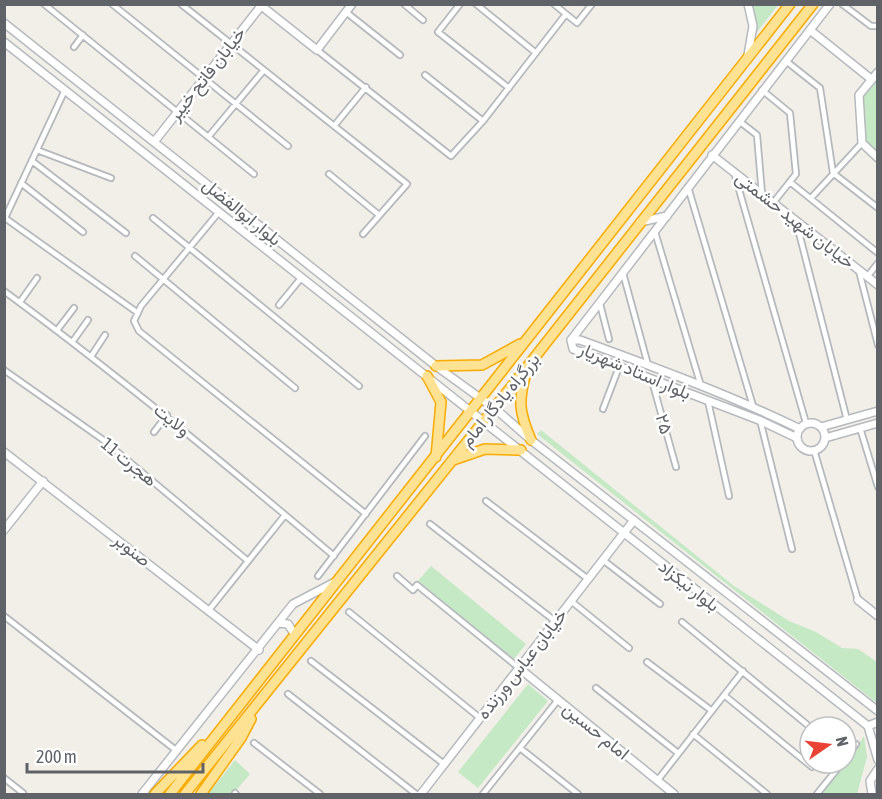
<svg xmlns="http://www.w3.org/2000/svg" width="882" height="799" font-family="'Asap Condensed',Vazirmatn,sans-serif">
<rect width="100%" height="100%" fill="#f1efe8"/>
<path fill="#c5e8c5" d="M 751,5 L 778,5 L 757,32 Z
M 877,76 L 877,153 L 865,143 L 862,97 Z
M 541,430 L 734,586 L 789,621 L 816,632 L 842,648 L 858,649 L 877,662 L 877,703 L 537,434 Z
M 431,566 L 526,644 L 514,659 L 418,581 Z
M 528,684 L 548,701 L 478,788 L 458,772 Z
M 864,736 L 867,757 L 857,794 L 819,794 L 846,763 Z
M 235,760 L 250,774 L 233,794 L 208,794 Z"/>
<g fill="none" stroke-linecap="round" stroke-linejoin="round">
<defs>
<path id="street" d="M 44,4 L 254,174
M 112,4 L 288,146
M 181,4 L 407,184 L 363,234
M 404,4 L 423,20
M 460,4 L 438,32 L 509,88
M 476,4 L 536,53
M 842,4 L 871,26 L 878,26
M 346,12 L 400,55
M 566,14 L 577,23 L 592,4
M 74,47 L 83,35
M 317,50 L 451,156 L 483,121 L 566,14 L 554,4
M 786,61 L 820,88 L 833,173 L 878,208
M 425,75 L 483,121
M 762,90 L 790,113 L 796,174 L 773,203
M 739,121 L 757,135 L 762,194
M 334,126 L 366,87
M 209,136 L 264,70
M 37,150 L 111,178
M 32,161 L 126,233
M 734,172 L 806,423
M 329,174 L 379,215
M 790,182 L 878,253
M 21,183 L 83,232
M 688,187 L 753,406
M 811,198 L 862,143
M 219,212 L 141,306 L 134,321 L 139,331 L 366,514
M 5,218 L 138,313
M 153,218 L 359,386
M 4,220 L 65,90
M 796,221 L 847,420
M 655,232 L 701,386
M 135,256 L 295,388
M 859,271 L 878,345
M 623,273 L 648,365
M 867,277 L 878,263
M 4,291 C 118,375 226,465 334,556
M 20,302 L 37,278
M 600,304 L 609,339
M 279,305 L 302,277
M 58,329 L 74,308
M 73,341 L 88,320
M 92,355 L 105,335
M 4,370 L 102,439 L 248,561
M 652,381 L 676,467
M 708,401 L 729,496
M 603,409 L 619,367
M 760,420 L 792,549
M 860,428 L 878,487
M 154,432 L 167,415
M 814,450 L 858,600
M 486,501 L 588,579
M 430,524 L 555,621
M 603,560 L 660,604
M 318,576 L 425,436
M 397,576 L 413,590 L 417,585 L 519,668
M 571,601 L 629,648
M 209,610 L 285,515
M 349,612 L 480,718
M 4,616 L 177,751
M 682,622 L 810,727
M 311,661 L 444,764
M 647,662 L 712,711
M 596,688 L 678,753
M 288,694 L 416,794
M 724,695 L 812,767
M 693,734 L 767,794
M 254,743 L 320,794
M 520,748 L 578,794
M 846,757 L 856,744
M 4,778 L 23,793
M 657,781 L 743,671
M 235,793 L 236,794
M 483,794 L 558,700
M 817,794 L 842,763"/>
<path id="secondary" d="M 259,4 L 317,50 L 352,4
M 748,4 L 753,26 L 748,55
M 4,23 L 436,366 L 498,411 L 531,440 L 878,711
M 810,30 L 871,79
M 4,42 L 868,726 L 878,760
M 878,72 L 859,95 L 862,143 L 878,158
M 154,142 L 261,6
M 712,155 L 878,285
M 640,222 L 667,216
M 571,340 L 830,4
M 571,340 L 573,349 L 759,420 L 797,438
M 571,340 L 580,340 C 654,367 728,394 800,429
M797 437a14 14 0 1 1 28 0a14 14 0 1 1-28 0Z
M 821,427 L 878,411
M 825,438 L 878,423
M 4,452 L 259,650
M 4,530 L 43,481
M 858,600 L 878,616
M 278,623 L 288,624 L 295,635
M 519,668 L 674,794
M 868,726 L 878,722
M 142,794 L 293,604 L 335,582
M 421,794 L 634,520
M 872,794 L 870,781 L 878,769"/>
<path id="highway" d="M 436,366 L 482,365 L 520,344
M 526,373 C 518,401 519,412 531,440
M 427,376 L 441,402 L 436,457
M 453,460 L 485,449 L 521,450
M 155,794 L 202,745
M 170,794 L 790,4
M 185,794 L 527,367 L 813,4
M 201,794 L 241,738 L 251,719"/>
</defs>
<use href="#street" stroke="#b5b8bc" stroke-width="8"/>
<use href="#secondary" stroke="#b6babf" stroke-width="10"/>
<use href="#highway" stroke="#f9ab00" stroke-width="12"/>
<use href="#street" stroke="#fff" stroke-width="4.5"/>
<use href="#secondary" stroke="#fff" stroke-width="7"/>
<use href="#highway" stroke="#fde293" stroke-width="9"/>
</g>
<g text-anchor="middle" stroke-width="5" stroke-linejoin="round" paint-order="stroke">
<g font-size="18" fill="#5f6368" stroke="#fff">
<text transform="translate(207 74) rotate(-52)" y="6">خیابان فاتح خیبر</text>
<text transform="translate(242 212) rotate(39)" y="6">بلوار ابوالفضل</text>
<text transform="translate(795 220) rotate(38)" y="6">خیابان شهید حشمتی</text>
<text transform="translate(635 371) rotate(23)" y="6">بلوار استاد شهریار</text>
<text transform="translate(500 400) rotate(-51)" y="6">بزرگراه یادگار امام</text>
<text transform="translate(172 420) rotate(39)" y="6">ولایت</text>
<text transform="translate(664 424) rotate(75)" y="6">۲۵</text>
<text transform="translate(129 462) rotate(39)" y="6">هجرت 11</text>
<text transform="translate(132 550) rotate(38)" y="6">صنوبر</text>
<text transform="translate(689 586) rotate(38)" y="6">بلوار نیکزاد</text>
<text transform="translate(522 664) rotate(-52)" y="6">خیابان عباس ورزنده</text>
<text transform="translate(596 731) rotate(39)" y="6">امام حسین</text>
</g>
</g>
<rect width="882" height="799" fill="none" stroke="#5f6368" stroke-width="12"/>
<g transform="translate(828 745) rotate(76)"><circle r="28" fill="#ffffff" stroke="#bfc1c3" stroke-width="1.5"/>
<path d="M0-4.5L10 22L0 15L-10 22Z" fill="#ea4335"/>
<text y="-9" font-size="16" font-weight="bold" text-anchor="middle" fill="#5f6368">N</text>
</g>
<path d="M27 763v9h176v-9" fill="none" stroke="#5f6368" stroke-width="3"/>
<text x="36" y="763" font-size="18" fill="#5f6368" stroke="#ffffff" stroke-width="4.5" paint-order="stroke">200 m</text>
</svg>
